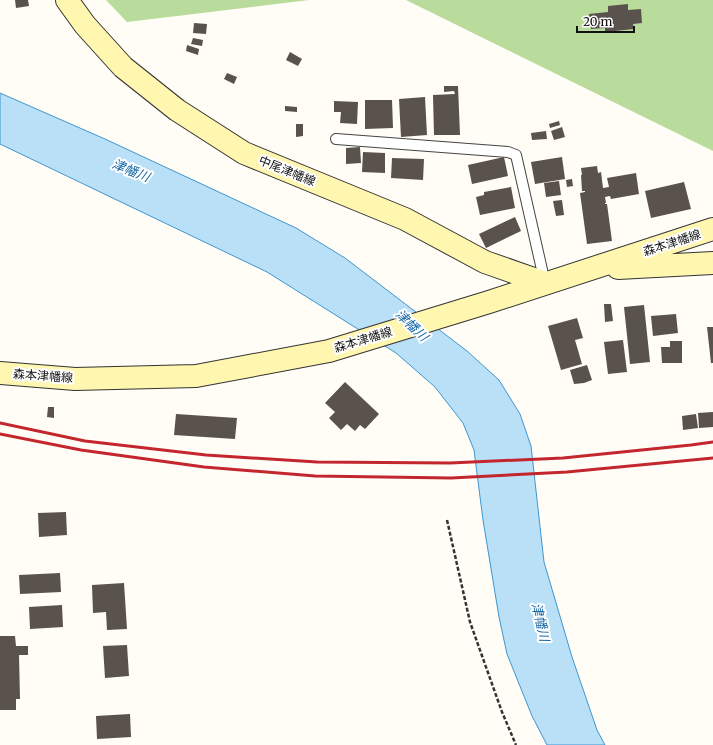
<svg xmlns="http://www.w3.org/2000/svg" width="713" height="745" font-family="Merriweather,'Noto Sans JP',serif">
<rect width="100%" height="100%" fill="#fffdf5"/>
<path fill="#b9dc9c" d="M 106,0 L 309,0 L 127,22 Z
M 406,0 L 713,0 L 713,151 Z"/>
<path fill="#b9e0f7" stroke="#3f96cf" d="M 0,93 L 105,139 L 296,228 L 345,258 L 467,351 L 499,380 L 520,414 L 531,446 L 544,562 L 572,657 L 597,730 L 605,745 L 547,745 L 532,716 L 507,654 L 499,617 L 483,520 L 474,450 L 463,423 L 435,387 L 396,353 L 267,272 L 0,144 Z"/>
<path fill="#5a524d" d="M 15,0 L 28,0 L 29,6 L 16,8 Z
M 628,4 L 628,10 L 641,9 L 642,23 L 633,24 L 634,29 L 605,32 L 605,28 L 591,29 L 589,14 L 608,12 L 608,6 Z
M 194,23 L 207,24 L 206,34 L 193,33 Z
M 193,38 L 203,40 L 202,46 L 191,44 Z
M 187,45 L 199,49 L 198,55 L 186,51 Z
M 290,52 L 302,59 L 298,66 L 286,60 Z
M 227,73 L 237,77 L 234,84 L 224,79 Z
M 444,86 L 458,86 L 460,135 L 434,135 L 433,95 L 455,94 L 454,91 L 444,92 Z
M 425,97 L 427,135 L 401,137 L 399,99 Z
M 365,100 L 392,100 L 393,128 L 365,129 Z
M 334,101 L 358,102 L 357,124 L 340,123 L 341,112 L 334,112 Z
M 285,106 L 297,107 L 297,112 L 285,111 Z
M 559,121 L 560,125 L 550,128 L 549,124 Z
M 296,124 L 303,124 L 303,136 L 296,137 Z
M 562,127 L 565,137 L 554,140 L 551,131 Z
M 546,131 L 547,139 L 532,140 L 531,133 Z
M 360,147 L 361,163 L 346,164 L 346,148 Z
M 363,152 L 385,153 L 385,173 L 362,172 Z
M 504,157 L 508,176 L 472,184 L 468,165 Z
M 562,157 L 565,179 L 535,184 L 531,162 Z
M 392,158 L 424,159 L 423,180 L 391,178 Z
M 597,166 L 598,173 L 601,172 L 603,188 L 609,187 L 607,178 L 636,173 L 639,194 L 611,199 L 610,196 L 605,197 L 606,203 L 605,203 L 605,204 L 607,204 L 612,241 L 587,244 L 580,193 L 585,192 L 585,191 L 582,191 L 581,175 L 582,175 L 581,168 Z
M 572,179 L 573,186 L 567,187 L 566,180 Z
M 559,181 L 561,195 L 546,197 L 544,183 Z
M 684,182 L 691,209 L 651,218 L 645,191 Z
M 511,187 L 515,208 L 480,215 L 476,197 L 484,195 L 484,192 Z
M 562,200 L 564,215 L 556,216 L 553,201 Z
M 515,217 L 521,231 L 486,248 L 479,234 Z
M 604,304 L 611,304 L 613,321 L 605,322 Z
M 644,305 L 650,362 L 630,364 L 624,307 Z
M 676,314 L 678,333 L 653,336 L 651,316 Z
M 577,318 L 583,338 L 575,340 L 582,364 L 561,370 L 548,326 Z
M 707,327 L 713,327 L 713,363 L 711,363 Z
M 623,340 L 627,372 L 608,374 L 604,342 Z
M 670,341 L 682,341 L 682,363 L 662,363 L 661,347 L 670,347 Z
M 587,365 L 592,380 L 584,383 L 574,384 L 570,370 Z
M 345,382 L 379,414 L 365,429 L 360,425 L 355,431 L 347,424 L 341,430 L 329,418 L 335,412 L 325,403 Z
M 48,407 L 54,407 L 54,418 L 47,417 Z
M 713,412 L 713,427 L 699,428 L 698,413 Z
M 176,414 L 237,418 L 235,439 L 174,435 Z
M 696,414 L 698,428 L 683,430 L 682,416 Z
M 66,512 L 67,535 L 39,537 L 38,513 Z
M 60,573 L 61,592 L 20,594 L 19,575 Z
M 124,583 L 127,629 L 107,630 L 106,612 L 93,613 L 92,585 Z
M 62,605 L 63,627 L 30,629 L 29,607 Z
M 0,636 L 15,636 L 16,646 L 28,646 L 28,655 L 19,655 L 20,699 L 16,699 L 16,710 L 0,710 Z
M 127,645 L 129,676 L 105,678 L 103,646 Z
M 130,714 L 131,737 L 97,739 L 96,716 Z"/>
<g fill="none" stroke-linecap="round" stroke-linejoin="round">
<defs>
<path id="lane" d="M 336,139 L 508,152 L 516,155 L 545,283"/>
<path id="secondary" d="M 67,0 L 85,25 L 123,67 L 177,110 L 244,153 L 405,219 L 485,262 L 545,283
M 618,268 L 713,263
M 0,373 L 75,379 L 196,376 L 329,351 L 489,302 L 713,229"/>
</defs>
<use href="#lane" stroke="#444" stroke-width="12"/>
<use href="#secondary" stroke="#333" stroke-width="24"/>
<path stroke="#333" stroke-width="2.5" stroke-dasharray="4 2" stroke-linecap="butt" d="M 447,520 L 470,622 L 502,712 L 516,745"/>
<use href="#lane" stroke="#fff" stroke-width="10"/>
<use href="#secondary" stroke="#fff6b0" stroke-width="22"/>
<path stroke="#c4262e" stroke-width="3" d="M 0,423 L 85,441 L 206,455 L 317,462 L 450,463 L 563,458 L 691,445 L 713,442
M 0,434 L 81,450 L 204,467 L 315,476 L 451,478 L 567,472 L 713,458"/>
</g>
<g text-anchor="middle" stroke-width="4" stroke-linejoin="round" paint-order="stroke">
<g font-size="12" fill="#111" stroke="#fff">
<text transform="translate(287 171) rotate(22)" y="4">中尾津幡線</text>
<text transform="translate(672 243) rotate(-18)" y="4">森本津幡線</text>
<text transform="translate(363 340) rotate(-17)" y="4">森本津幡線</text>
<text transform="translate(43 376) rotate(4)" y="4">森本津幡線</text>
</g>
<g font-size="13" font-style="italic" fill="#1768a6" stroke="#fff">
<text transform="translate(131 170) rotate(22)" y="5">津幡川</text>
<text transform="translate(412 325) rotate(44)" y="5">津幡川</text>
<text transform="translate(541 622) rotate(77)" y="5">津幡川</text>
</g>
</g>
<path d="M577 26v6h57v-6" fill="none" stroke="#111111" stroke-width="2"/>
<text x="583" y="26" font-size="12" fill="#111111" stroke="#ffffff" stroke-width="3" paint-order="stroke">20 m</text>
</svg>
